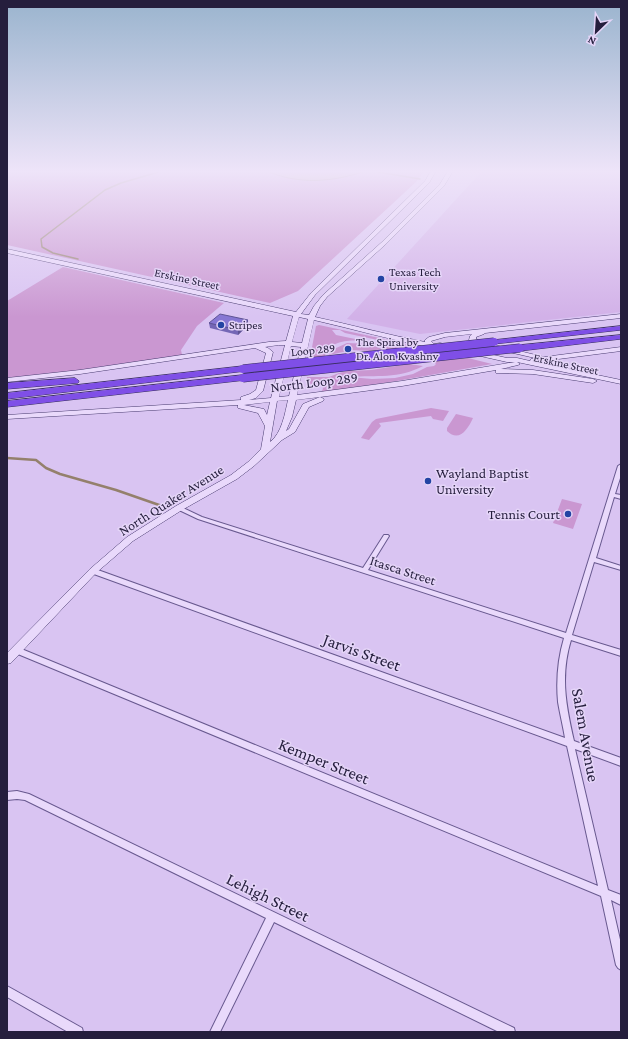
<svg xmlns="http://www.w3.org/2000/svg" width="628" height="1039" font-family="'Crimson Pro',serif">
<rect width="100%" height="100%" fill="#d9c4f2"/>
<path fill="#d2b1e8" d="M 482,171 L 621,171 L 621,312 L 420,334 L 347,319 Z"/>
<path fill="#ca97d1" d="M 7,171 L 424,171 L 416,182 L 298,291 L 270,303 L 7,245 Z
M 63,267 L 224,303 L 197,326 L 181,350 L 182,355 L 83,370 L 7,379 L 7,301 Z
M 319,325 L 398,342 L 392,343 L 345,333 L 340,330 L 332,330 L 336,335 L 389,346 L 401,347 L 401,343 L 415,346 C 408,349 394,350 387,349 C 382,348 377,344 372,343 C 358,339 330,338 325,356 L 310,358 L 316,326 Z
M 347,343 L 369,344 L 382,349 L 370,351 L 352,350 L 329,355 L 332,350 Z
M 468,358 L 492,364 L 391,382 L 324,392 L 321,392 L 323,389 L 321,383 L 306,385 L 307,377 L 329,377 L 339,373 L 348,371 L 371,370 L 409,364 L 423,366 C 399,379 376,375 350,377 L 372,379 L 395,378 L 413,374 L 427,367 L 434,366 L 436,364 L 433,361 Z
M 431,408 L 449,411 L 443,421 L 433,419 L 431,416 L 379,423 L 381,426 L 369,440 L 361,438 L 372,422 L 376,419 Z
M 456,414 L 473,418 C 468,429 459,443 447,431 L 447,428 Z
M 562,499 L 582,504 L 573,529 L 553,523 Z"/>
<path fill="#c5b4a6" stroke="#94806c" d="M 267,171 L 365,171 C 334,182 298,185 267,171 Z"/>
<g fill="none" stroke-linecap="round" stroke-linejoin="round">
<path stroke="#94806c" stroke-width="1.5" d="M 372,171 L 420,179
M 78,259 L 53,253 L 42,247 L 41,239 L 105,190 L 121,183 L 162,171"/>
<path stroke="#94806c" stroke-width="2.5" d="M 7,458 L 36,460 L 46,468 L 60,474 L 116,490 L 162,506"/>
<defs>
<path id="street" d="M 621,464 L 621,475 L 615,494 L 621,495 L 621,499 L 614,497 L 596,558 L 621,566 L 621,570 L 594,562 L 572,635 L 621,650 L 621,656 L 571,640 C 560,676 566,706 574,741 L 621,758 L 621,766 L 575,749 L 608,890 L 621,895 L 621,905 L 611,900 L 621,944 L 621,970 L 618,968 L 616,965 L 601,896 L 13,652 L 12,650 L 13,648 L 16,647 L 19,648 L 598,886 L 567,746 L 91,573 L 90,571 L 91,569 L 95,569 L 565,738 C 563,726 560,714 558,702 C 556,680 558,658 564,638 L 198,519 L 177,509 L 176,508 L 179,506 L 181,507 L 202,517 L 363,568 L 384,535 L 388,535 L 389,536 L 368,570 L 566,633 L 618,466 Z
M 17,791 L 29,794 L 514,1028 L 515,1032 L 499,1032 L 274,922 L 220,1032 L 210,1032 L 266,918 L 25,800 L 17,799 L 7,800 L 7,792 Z
M 7,986 L 82,1028 L 83,1032 L 68,1032 L 7,997 Z"/>
<path id="secondary" d="M 431,171 L 436,171 L 429,183 L 315,295 L 301,314 L 309,315 L 314,306 L 323,295 L 382,242 L 440,184 L 448,171 L 453,171 L 444,186 L 386,244 L 327,297 L 320,306 L 315,317 C 352,325 388,335 425,342 L 425,340 L 429,337 L 445,333 L 621,314 L 621,318 L 485,333 L 484,334 L 476,337 L 476,339 L 482,342 L 544,357 L 621,347 L 621,351 L 535,362 L 621,380 L 621,384 L 517,362 L 520,364 L 518,365 L 501,369 L 533,370 L 593,379 L 597,381 L 593,383 L 533,374 L 499,373 L 496,373 L 496,370 L 402,386 L 320,397 L 324,399 L 323,401 L 309,407 L 295,432 L 282,440 L 254,466 L 237,479 L 182,510 L 133,541 L 96,573 L 11,663 L 7,664 L 7,653 L 90,569 L 127,537 L 176,506 L 231,475 L 248,462 L 261,449 L 265,426 L 258,413 L 238,408 L 238,405 L 7,419 L 7,415 L 241,400 L 241,397 L 250,394 L 256,390 L 266,353 L 255,348 L 80,374 L 7,382 L 7,378 L 80,370 L 269,342 L 286,341 L 293,316 L 7,253 L 7,249 L 296,312 L 311,293 L 425,181 ZM 299,317 L 308,319 L 302,343 L 292,342 ZM 314,320 C 353,329 392,340 432,348 L 440,347 L 507,362 L 515,362 L 402,381 L 297,395 ZM 472,334 L 470,336 L 469,340 L 478,345 L 535,358 L 531,359 L 530,361 L 517,358 L 507,358 L 440,343 L 434,344 L 431,341 L 445,337 ZM 279,345 L 285,345 L 271,398 L 249,400 L 256,398 L 263,391 L 273,352 L 268,348 L 265,347 ZM 291,346 L 301,347 L 289,396 L 279,397 ZM 320,397 L 303,404 L 289,429 L 286,431 L 292,417 L 296,400 ZM 288,400 C 285,413 282,433 270,442 L 277,401 ZM 270,402 L 267,415 L 264,409 L 244,405 Z"/>
<path id="highway" d="M 621,326 L 621,330 L 494,344 L 490,342 L 494,340 Z
M 621,335 L 621,339 L 520,351 L 516,348 L 520,345 Z
M 243,366 L 246,367 L 247,369 L 246,371 L 7,399 L 7,393 Z
M 243,375 L 247,378 L 246,380 L 7,407 L 7,401 Z
M 75,378 L 79,381 L 78,383 L 7,389 L 7,383 Z"/>
</defs>
<use href="#street" stroke="#68598f" stroke-width="2"/>
<use href="#secondary" stroke="#493c70" stroke-width="1"/>
<use href="#highway" stroke="#372d5c" stroke-width="1"/>
<use href="#street" fill="#e9d9fb" fill-rule="evenodd"/>
<use href="#secondary" fill="#e9d9fb" fill-rule="evenodd"/>
<use href="#highway" fill="#7f4fe7" fill-rule="evenodd"/>
<defs>
<path id="highway-bridge" d="M 243,369 L 494,342
M 243,378 L 520,348"/>
</defs>
<use href="#highway-bridge" stroke="#372d5c" stroke-width="9" stroke-linecap="butt"/>
<use href="#highway-bridge" stroke="#7f4fe7" stroke-width="8"/>
</g>
<path fill="#7466b5" d="M 248,320 L 248,325 L 238,335 L 210,328 L 209,323 Z"/>
<path fill="#5e5394" d="M 248,320 L 248,325 L 238,335 L 238,330 Z"/>
<path fill="#8777d3" stroke="#5e5394" d="M 220,314 L 248,320 L 238,330 L 209,323 Z"/>
<linearGradient id="sky" x2="0" y2="1"><stop stop-color="#9ab4ce"/><stop offset="0.54" stop-color="#eee4f9"/><stop offset="1" stop-color="#eee4f9" stop-opacity="0"/></linearGradient>
<rect width="628" height="317" fill="url(#sky)"/>
<g fill="#2344a3" stroke="#e5d5f8" stroke-width="1.5">
<circle cx="381" cy="279" r="4"/>
<circle cx="221" cy="325" r="4"/>
<circle cx="348" cy="349" r="4"/>
<circle cx="428" cy="481" r="4"/>
<circle cx="568" cy="514" r="4"/>
</g>
<g text-anchor="middle" stroke-width="3" stroke-linejoin="round" paint-order="stroke">
<g font-size="12" fill="#251e3d" stroke="#e5d5f8" text-anchor="start">
<text x="389" y="276">Texas Tech<tspan x="389" dy="14">University</tspan></text>
<text x="229" y="329">Stripes</text>
<text x="356" y="346">The Spiral by<tspan x="356" dy="14">Dr. Alon Kvashny</tspan></text>
</g>
<g font-size="12" fill="#251e3d" stroke="#e5d5f8">
<text transform="translate(187 279) rotate(12)" y="4">Erskine Street</text>
<text transform="translate(313 350) rotate(-6)" y="4">Loop 289</text>
<text transform="translate(566 364) rotate(12)" y="4">Erskine Street</text>
</g>
<g font-size="14" fill="#251e3d" stroke="#e5d5f8">
<text transform="translate(314 382) rotate(-7)" y="5">North Loop 289</text>
<text transform="translate(171 500) rotate(-32)" y="5">North Quaker Avenue</text>
<text transform="translate(403 570) rotate(18)" y="5">Itasca Street</text>
</g>
<g font-size="14" fill="#251e3d" stroke="#e5d5f8" text-anchor="start">
<text x="436" y="478">Wayland Baptist<tspan x="436" dy="16">University</tspan></text>
<text x="560" y="519" text-anchor="end">Tennis Court</text>
</g>
<g font-size="17" fill="#251e3d" stroke="#e5d5f8">
<text transform="translate(362 652) rotate(20)" y="6">Jarvis Street</text>
<text transform="translate(586 735) rotate(80)" y="6">Salem Avenue</text>
<text transform="translate(324 761) rotate(22)" y="6">Kemper Street</text>
<text transform="translate(268 897) rotate(26)" y="6">Lehigh Street</text>
</g>
</g>
<rect width="628" height="1039" fill="none" stroke="#251e3d" stroke-width="16"/>
<g transform="translate(596 32) rotate(205)" stroke="#e5d5f8" stroke-width="3" paint-order="stroke">
<path d="M0-3L7 15L0 10L-7 15Z" fill="#251e3d"/>
<text y="-6" font-size="11" font-weight="bold" text-anchor="middle" fill="#251e3d">N</text>
</g>
</svg>
